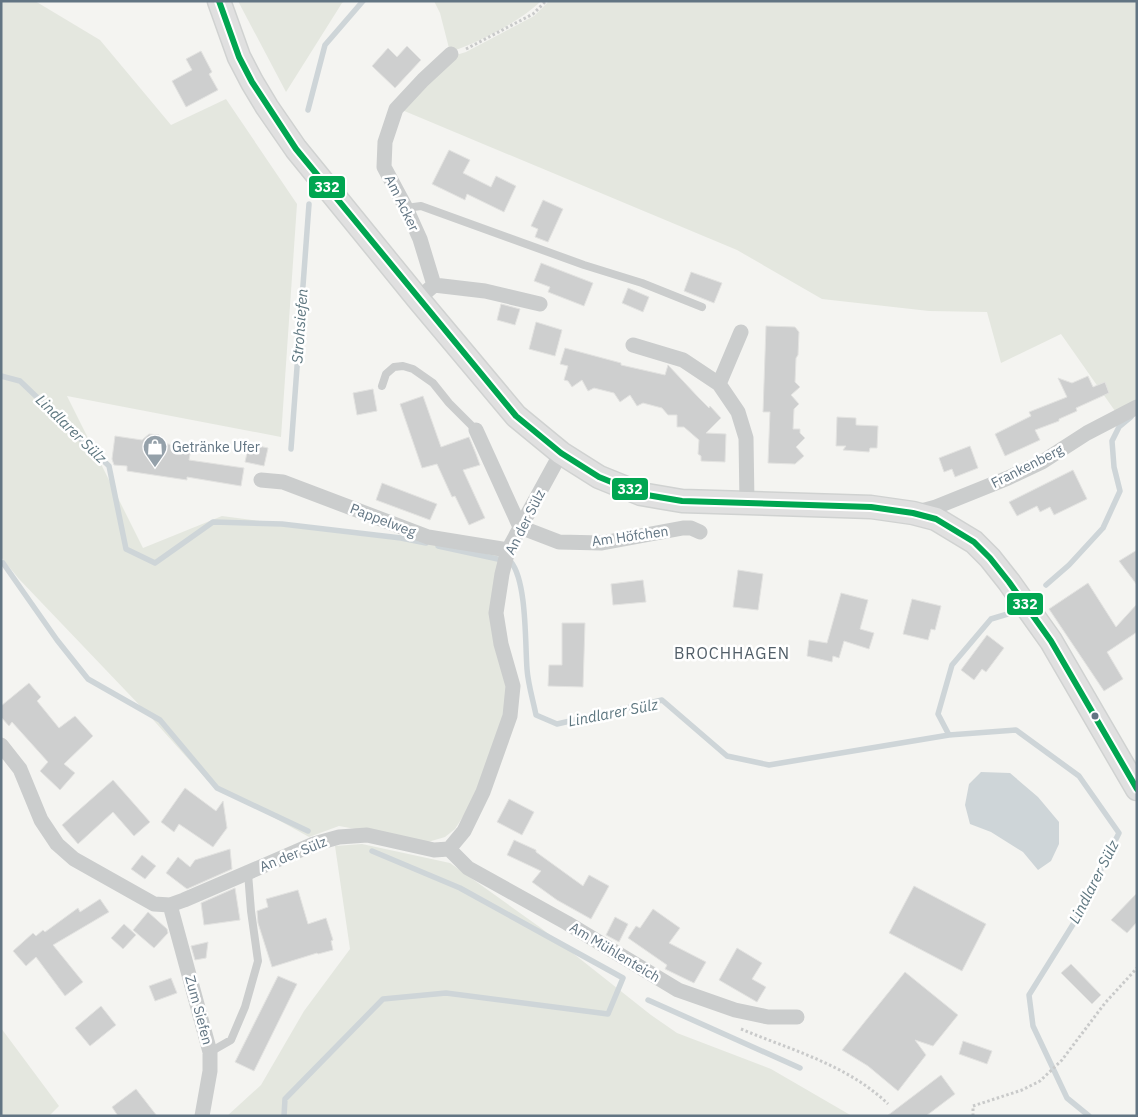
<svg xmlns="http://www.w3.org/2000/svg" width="1138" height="1117" font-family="'IBM Plex Sans',sans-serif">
<rect width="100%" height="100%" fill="#f4f4f1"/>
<path fill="#e4e7df" d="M 1,1 L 35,1 L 100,40 L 171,125 L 226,99 L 297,204 L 281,437 L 67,396 L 143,548 L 222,516 L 501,553 L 498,572 L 508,685 L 508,715 L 480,790 L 455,829 L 445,837 L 428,842 L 339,826 L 309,837 L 208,781 L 147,713 L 19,579 L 1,557 Z
M 238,1 L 345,1 L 342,3 L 286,92 Z
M 434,1 L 541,1 C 521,21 477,43 450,52 L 440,13 Z
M 549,1 L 1137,1 L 1137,401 L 1115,411 L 1061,334 L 1001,363 L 987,312 L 929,311 L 822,299 L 737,250 L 402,110 L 453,56 L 466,52 L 534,16 Z
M 362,844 L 450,863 L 541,928 L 651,1015 L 677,1033 L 771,1069 L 852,1116 L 227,1116 L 261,1085 L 304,1011 L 350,949 L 335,846 Z
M 1,1028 L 59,1106 L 49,1116 L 1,1116 Z"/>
<path fill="#ced5d8" d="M 981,772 L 1010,773 L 1038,797 L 1059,822 L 1059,844 L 1051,861 L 1038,870 L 1023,852 L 991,832 L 970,824 L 965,805 L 969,784 Z"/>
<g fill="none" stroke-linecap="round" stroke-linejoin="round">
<path stroke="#ced5d8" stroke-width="5.5" d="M 308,110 L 325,45 L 363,1
M 1,376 L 20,381 L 109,466 L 126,549 L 155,563 L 213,522 L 282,524 L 401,538 L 426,543
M 291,449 L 309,204
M 438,546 L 511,562 C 527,582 525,643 527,669 C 528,684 533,700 536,715 L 557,724 L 662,700 L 727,756 L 769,765 L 949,735 L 1016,730 L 1079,776 L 1119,833 L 1077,918 L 1029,995 L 1033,1026 L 1067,1098 L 1089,1116
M 3,563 L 57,640 L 88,679 L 160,720 L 217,788 L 308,831
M 1046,585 L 1069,565 L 1103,528 L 1120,491 L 1114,467 L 1112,441 L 1119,427 L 1131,417
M 949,735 L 938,714 L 952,665 L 991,619 L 1011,613
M 648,1000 L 800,1068
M 284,1116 L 285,1099 L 383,999 L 446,993 L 608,1014 L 623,978 L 460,888 L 372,851"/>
</g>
<path fill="#cecfcf" stroke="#e3e3e1" d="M 407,46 L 421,60 L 395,88 L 372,66 L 388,48 L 397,57 Z
M 201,51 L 212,72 L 209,74 L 218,90 L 186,107 L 172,81 L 192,70 L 186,59 Z
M 449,150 L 470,160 L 463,173 L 491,187 L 496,176 L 516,186 L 504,212 L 467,194 L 465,200 L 432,184 Z
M 543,200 L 563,209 L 548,242 L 535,237 L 538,229 L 531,226 Z
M 541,263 L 593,283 L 584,306 L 548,292 L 550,287 L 534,281 Z
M 691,272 L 722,283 L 714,303 L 684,291 Z
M 628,288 L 649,297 L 643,312 L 622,303 Z
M 501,304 L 520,309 L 515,325 L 497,320 Z
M 536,322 L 562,330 L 555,356 L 529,349 Z
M 766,326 L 795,327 L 799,332 L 798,355 L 796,358 L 795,382 L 800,387 L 791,395 L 799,404 L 794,409 L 793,429 L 800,429 L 800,433 L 805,438 L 796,447 L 804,456 L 795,464 L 768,463 L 770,412 L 763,412 Z
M 565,348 L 621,363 L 621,365 L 665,375 L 668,365 L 698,397 L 709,408 L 710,406 L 721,418 L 706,433 L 726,434 L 725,462 L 701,461 L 701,456 L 698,454 L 699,440 L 684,427 L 677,427 L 677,415 L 668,415 L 662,408 L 643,403 L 637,406 L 630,395 L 620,402 L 614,393 L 594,388 L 588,391 L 582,380 L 572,387 L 568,381 L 564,380 L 568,366 L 560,364 Z
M 1088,376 L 1093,387 L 1105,382 L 1109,393 L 1076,408 L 1077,411 L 1059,419 L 1059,421 L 1035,430 L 1040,440 L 1005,456 L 995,434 L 1031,416 L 1029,412 L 1067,397 L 1058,378 L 1072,383 Z
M 373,389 L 377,411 L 357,415 L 353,393 Z
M 423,396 L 441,447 L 469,437 L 476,454 L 480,465 L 463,470 L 485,518 L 469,525 L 455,496 L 452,497 L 437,464 L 422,468 L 400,404 Z
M 837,417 L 856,418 L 856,425 L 878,426 L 877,448 L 870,448 L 869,452 L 843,450 L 846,446 L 836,446 Z
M 149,434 L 159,435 L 162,443 L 191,448 L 189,460 L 244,468 L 241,486 L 187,477 L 187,480 L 127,471 L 127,466 L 114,465 L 112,459 L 115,436 L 142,440 Z
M 249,444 L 268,448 L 264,466 L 245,462 Z
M 970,446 L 978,468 L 955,477 L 952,469 L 944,472 L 939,458 Z
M 1073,470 L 1087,499 L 1054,515 L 1050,507 L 1040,512 L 1037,506 L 1017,516 L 1009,502 Z
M 382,483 L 437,504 L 430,520 L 376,500 Z
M 1137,550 L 1137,585 L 1119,561 Z
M 738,570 L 763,574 L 758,610 L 733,607 Z
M 643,580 L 646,602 L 613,605 L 611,584 Z
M 1088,583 L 1116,627 L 1137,604 L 1137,632 L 1107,652 L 1123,679 L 1104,691 L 1049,609 Z
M 841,593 L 868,600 L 860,629 L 874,633 L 869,649 L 844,641 L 839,658 L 833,656 L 832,662 L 807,656 L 809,640 L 827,643 Z
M 912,599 L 941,606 L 935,630 L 931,629 L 928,640 L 903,634 Z
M 562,623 L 585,623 L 583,687 L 548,686 L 549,665 L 562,665 Z
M 987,635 L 1004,648 L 986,672 L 982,669 L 974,680 L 961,670 Z
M 29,683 L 41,697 L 37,701 L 59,728 L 75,716 L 93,736 L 64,764 L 75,773 L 60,790 L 40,771 L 48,762 L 12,722 L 9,726 L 1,717 L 1,706 Z
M 113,780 L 150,822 L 134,836 L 113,812 L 78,844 L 62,825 Z
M 185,788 L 216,811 L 223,801 L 227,828 L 213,847 L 179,824 L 174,832 L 161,822 Z
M 509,799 L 534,812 L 522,835 L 497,822 Z
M 514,840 L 536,850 L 536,852 L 583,886 L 589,875 L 609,886 L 591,919 L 557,900 L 532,882 L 541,871 L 507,855 Z
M 230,849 L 232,869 L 187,889 L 166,873 L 178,857 L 190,867 L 195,860 Z
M 142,855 L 156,866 L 145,879 L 131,869 Z
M 914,886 L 986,924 L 962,971 L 889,933 Z
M 235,888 L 240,920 L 204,925 L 201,903 Z
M 298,890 L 308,924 L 326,918 L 333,940 L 331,941 L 333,950 L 318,954 L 317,953 L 272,967 L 258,923 L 257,911 L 268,907 L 266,899 Z
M 1137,893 L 1137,922 L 1127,933 L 1111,920 Z
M 100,899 L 109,912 L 53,945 L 83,982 L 65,996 L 36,957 L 26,966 L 13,951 L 33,933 L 36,936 L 43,930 L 45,932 L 78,908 L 80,912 Z
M 653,909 L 680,928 L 669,943 L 706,962 L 694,983 L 665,969 L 667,965 L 628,938 L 636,926 L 640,928 Z
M 148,912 L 167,929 L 168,933 L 154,948 L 133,930 Z
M 615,917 L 628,924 L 619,942 L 606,935 Z
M 124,924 L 136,935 L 123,949 L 111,938 Z
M 208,942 L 206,958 L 195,960 L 191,946 Z
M 737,948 L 762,963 L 752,979 L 766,987 L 757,1002 L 719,980 Z
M 1071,964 L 1101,995 L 1092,1004 L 1061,973 Z
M 905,972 L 958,1015 L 933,1046 L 915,1040 L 926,1055 L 898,1091 L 868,1066 L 842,1050 Z
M 278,976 L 297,984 L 254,1071 L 235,1062 Z
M 171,978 L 177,993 L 155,1001 L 149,986 Z
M 101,1006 L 116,1025 L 90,1046 L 75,1028 Z
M 963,1041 L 992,1051 L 987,1064 L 959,1054 Z
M 941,1075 L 955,1094 L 926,1116 L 887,1116 Z
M 136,1089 L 157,1116 L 118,1116 L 112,1107 Z"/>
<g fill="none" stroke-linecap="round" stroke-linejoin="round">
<defs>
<path id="secondary" d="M 219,1 L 239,57 L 252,82 L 267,107 L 296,149 L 418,299 L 516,416 L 561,453 L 599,477 L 641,494 L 682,501 L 871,507 L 913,513 L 936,519 L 974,542 L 990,558 L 1009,582 L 1051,641 L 1137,789"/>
</defs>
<use href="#secondary" stroke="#d0d2d1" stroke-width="25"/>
<path stroke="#c9caca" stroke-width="3" stroke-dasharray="2.5 2.5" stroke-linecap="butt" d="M 466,49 L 533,14 L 546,1
M 741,1029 C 791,1050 848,1065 888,1104
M 973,1116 L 973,1106 L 1022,1090 L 1040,1081 L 1062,1060 L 1105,1003 L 1137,968"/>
<path stroke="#cbcdcd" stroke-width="8" d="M 406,208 L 421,206 L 584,265 L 642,283 L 702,307
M 382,386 L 386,374 L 394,367 L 403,366 L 413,369 L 433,383 L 449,403 L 476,430
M 210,1052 L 231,1040 L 245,1007 L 258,961 L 251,911 L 248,873"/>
<path stroke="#cbcdcd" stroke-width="15" d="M 434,285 L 485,291 L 540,304
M 418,299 L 434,285 L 420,239 L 406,208 L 384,167 L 385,142 L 396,109 L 423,80 L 451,54
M 741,332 L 719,384 L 738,412 L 746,438 L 747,503
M 633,345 L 683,360 L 719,384
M 476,430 L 520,527 L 559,542 L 602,543 L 683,528 L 691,528 L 700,532
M 261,480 L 283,482 L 428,537 L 508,550
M 914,513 L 936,507 L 1008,478 L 1042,462 L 1087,433 L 1137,407
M 1,745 L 20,769 L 41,820 L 57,844 L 74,859 L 154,904 L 170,905 L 184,900 L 314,844 L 339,837 L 367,835 L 434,850 L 449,849 L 464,831 L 483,792 L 510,716 L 513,686 L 501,644 L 496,613 L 502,574 L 508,550 L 561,453
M 449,849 L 468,868 L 567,923 L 678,990 L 735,1010 L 768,1017 L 797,1017
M 170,905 L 210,1052 L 210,1071 L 202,1116"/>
<use href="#secondary" stroke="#e0e0e0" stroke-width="22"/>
<defs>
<path id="bus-1" d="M 219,1 L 239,57 L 252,82 L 296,149 L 516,416 L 561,453 L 599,477 L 641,494 L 682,501 L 871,507 L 913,513 L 936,519 L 974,542 L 990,558 L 1009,582 L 1051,641 L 1137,789"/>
</defs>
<use href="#bus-1" stroke="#fff" stroke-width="10"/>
<use href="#bus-1" stroke="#00a651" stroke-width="6"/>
</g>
<defs>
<symbol id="shop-pin" viewBox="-11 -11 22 30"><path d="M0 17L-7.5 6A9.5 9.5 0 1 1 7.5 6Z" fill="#95a1aa" stroke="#fff"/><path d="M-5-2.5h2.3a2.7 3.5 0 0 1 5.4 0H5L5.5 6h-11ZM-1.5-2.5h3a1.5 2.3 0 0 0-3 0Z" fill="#fff"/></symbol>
</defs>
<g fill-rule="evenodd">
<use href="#shop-pin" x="141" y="433" width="28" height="38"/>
</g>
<circle fill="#627583" stroke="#fff" stroke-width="2" cx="1095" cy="716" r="4.5"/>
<g text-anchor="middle" stroke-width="5" stroke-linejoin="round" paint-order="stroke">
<g font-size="14" fill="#627583" stroke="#fff">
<text transform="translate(402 203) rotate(64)" y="5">Am Acker</text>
<text transform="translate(1027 466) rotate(-27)" y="5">Frankenberg</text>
<text transform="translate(383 520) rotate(21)" y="5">Pappelweg</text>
<text transform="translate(525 522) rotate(-63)" y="5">An der Sülz</text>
<text transform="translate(630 536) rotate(-8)" y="5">Am Höfchen</text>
<text transform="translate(293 854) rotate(-22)" y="5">An der Sülz</text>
<text transform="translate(615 952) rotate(31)" y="5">Am Mühlenteich</text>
<text transform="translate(199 1010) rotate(75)" y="5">Zum Siefen</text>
</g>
<g font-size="14" fill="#627583" stroke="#fff" text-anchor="start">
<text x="172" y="452">Getränke Ufer</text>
</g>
<g font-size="15" font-style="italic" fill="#5e7780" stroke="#fff">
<text transform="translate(300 326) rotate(-86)" y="5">Strohsiefen</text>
<text transform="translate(71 429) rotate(44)" y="5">Lindlarer Sülz</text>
<text transform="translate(613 713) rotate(-11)" y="5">Lindlarer Sülz</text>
<text transform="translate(1094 882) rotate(-63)" y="5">Lindlarer Sülz</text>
</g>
<g font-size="16" letter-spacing="1" fill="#515e68" stroke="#fff">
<text x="732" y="659">BROCHHAGEN</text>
</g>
</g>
<g stroke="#fff" stroke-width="2">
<rect x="308" y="175" width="38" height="24" rx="5" fill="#00a651"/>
<rect x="611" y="477" width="38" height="24" rx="5" fill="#00a651"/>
<rect x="1006" y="592" width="38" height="24" rx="5" fill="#00a651"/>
</g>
<g font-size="14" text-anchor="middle" font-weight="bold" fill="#fff">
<text x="327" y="192">332</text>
<text x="630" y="494">332</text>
<text x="1025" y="609">332</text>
</g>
<rect width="1138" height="1117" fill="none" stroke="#627583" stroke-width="5"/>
</svg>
